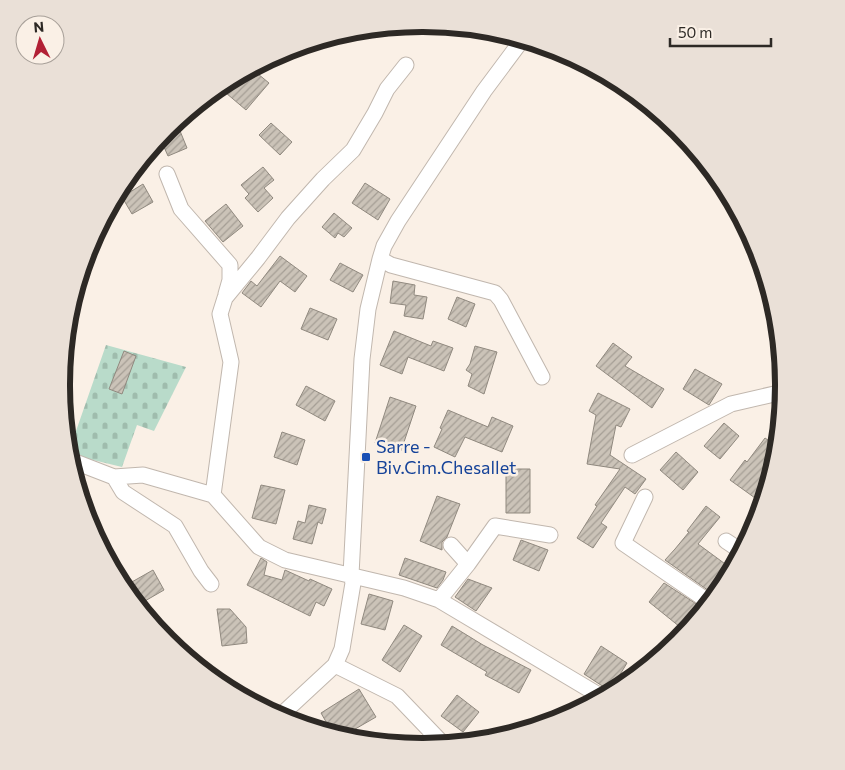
<svg xmlns="http://www.w3.org/2000/svg" width="845" height="770" font-family="Commissioner,sans-serif">
<defs>
<pattern id="cemetery-stones" width="16" height="16" patternUnits="userSpaceOnUse" patternTransform="scale(1.25)"><rect width="16" height="16" fill="#b9dbca"/><path d="M2 7V4a2 2 0 0 1 4 0v3zM10 15v-3a2 2 0 0 1 4 0v3z" fill="#9fbcad"/></pattern>
<pattern id="building-hatch" width="6" height="6" patternUnits="userSpaceOnUse" patternTransform="scale(1.25)"><rect width="6" height="6" fill="#cbc3b8"/><path d="M-1 1l2-2M0 6l6-6M5 7l2-2" fill="none" stroke="#a59e95"/></pattern>
</defs>
<rect width="100%" height="100%" fill="#faf0e6"/>
<path fill="url(#cemetery-stones)" d="M 106,345 L 186,367 L 154,431 L 137,425 L 122,467 L 68,454 Z"/>
<path fill="url(#building-hatch)" stroke="#90897f" d="M 252,69 L 269,83 L 246,110 L 226,93 L 244,72 Z
M 271,123 L 292,142 L 280,155 L 259,135 Z
M 178,126 L 187,148 L 168,156 L 160,138 L 166,130 Z
M 263,167 L 274,180 L 264,188 L 273,198 L 258,212 L 245,198 L 249,194 L 241,185 Z
M 365,183 L 390,199 L 378,220 L 352,203 Z
M 143,184 L 153,202 L 132,214 L 122,197 Z
M 226,204 L 243,226 L 223,242 L 205,221 Z
M 334,213 L 352,228 L 344,237 L 338,233 L 335,238 L 322,227 Z
M 280,256 L 307,276 L 295,292 L 280,281 L 261,307 L 242,293 L 251,281 L 257,286 Z
M 340,263 L 363,275 L 353,292 L 330,280 Z
M 393,281 L 415,285 L 414,295 L 427,297 L 423,319 L 404,316 L 406,305 L 390,303 Z
M 457,297 L 475,304 L 466,327 L 448,319 Z
M 310,308 L 337,319 L 328,340 L 301,329 Z
M 394,331 L 431,346 L 433,341 L 453,348 L 444,371 L 408,357 L 402,374 L 380,365 Z
M 613,343 L 632,357 L 625,366 L 664,389 L 652,408 L 596,366 Z
M 475,346 L 497,352 L 484,394 L 468,386 L 472,374 L 466,370 L 470,364 Z
M 124,351 L 136,356 L 122,394 L 109,389 Z
M 695,369 L 722,384 L 709,405 L 683,389 Z
M 306,386 L 335,401 L 325,421 L 296,405 Z
M 598,393 L 630,409 L 621,427 L 616,425 L 610,455 L 646,479 L 635,494 L 625,487 L 601,523 L 607,527 L 593,548 L 577,538 L 597,506 L 595,505 L 620,469 L 587,464 L 596,415 L 589,411 Z
M 390,397 L 416,406 L 401,451 L 375,443 Z
M 448,410 L 488,427 L 492,417 L 513,426 L 502,452 L 465,437 L 455,457 L 434,447 L 442,429 L 440,428 Z
M 724,423 L 739,436 L 720,459 L 704,446 Z
M 282,432 L 305,440 L 297,465 L 274,457 Z
M 765,438 L 778,447 L 777,456 L 762,503 L 730,480 L 745,460 L 747,462 Z
M 676,452 L 698,472 L 683,490 L 660,470 Z
M 506,469 L 530,469 L 530,513 L 506,513 Z
M 261,485 L 285,490 L 276,524 L 252,518 Z
M 437,496 L 460,504 L 447,537 L 442,542 L 442,550 L 420,541 Z
M 309,505 L 326,509 L 322,524 L 318,522 L 312,544 L 293,539 L 298,521 L 305,523 Z
M 706,506 L 720,517 L 698,544 L 732,569 L 723,585 L 718,581 L 709,591 L 665,560 L 675,549 L 689,532 L 687,531 Z
M 521,540 L 548,550 L 539,571 L 513,560 Z
M 261,558 L 267,562 L 264,575 L 282,580 L 285,570 L 309,581 L 310,579 L 332,589 L 324,606 L 316,602 L 310,616 L 247,585 Z
M 405,558 L 446,572 L 443,580 L 437,588 L 399,575 Z
M 153,570 L 164,590 L 138,605 L 123,587 Z
M 468,579 L 492,588 L 476,611 L 455,597 Z
M 664,583 L 698,605 L 694,610 L 699,614 L 685,631 L 649,602 Z
M 369,594 L 393,601 L 385,630 L 361,624 Z
M 217,609 L 230,609 L 246,627 L 247,643 L 222,646 Z
M 404,625 L 422,636 L 400,672 L 382,660 Z
M 452,626 L 483,645 L 531,670 L 519,693 L 485,675 L 487,672 L 441,645 Z
M 601,646 L 627,663 L 610,691 L 584,674 Z
M 359,689 L 376,717 L 343,736 L 333,734 L 321,713 Z
M 457,695 L 479,712 L 463,732 L 441,716 Z"/>
<g fill="none" stroke-linecap="round" stroke-linejoin="round">
<defs>
<path id="minor" d="M 167,174 L 181,209 L 230,265 L 230,280 L 226,294
M 380,259 L 391,265 L 495,293 L 501,300 L 542,377
M 632,455 L 731,404 L 783,392
M 70,460 L 114,477 L 143,475 L 213,495 L 259,547 L 285,560 L 404,588 L 439,600 L 602,697
M 114,477 L 123,492 L 175,526 L 201,571 L 211,584
M 213,495 L 231,362 L 220,314 L 225,298 L 258,258 L 288,218 L 323,179 L 353,150 L 375,113 L 387,89 L 406,65
M 645,497 L 623,543 L 709,602
M 726,541 L 741,551
M 451,545 L 468,564
M 439,600 L 468,564 L 495,526 L 550,535
M 335,665 L 397,696 L 443,744
M 280,716 L 335,665 L 342,649 L 353,583 L 351,575 L 362,359 L 368,309 L 380,259 L 384,246 L 398,221 L 484,91 L 522,40"/>
</defs>
<use href="#minor" stroke="#c1b7ae" stroke-width="17"/>
<use href="#minor" stroke="#fff" stroke-width="15"/>
</g>
<rect fill="#1a4fb4" stroke="#faf0e6" stroke-width="2" x="361" y="452" width="10" height="10" rx="2.5"/>
<g text-anchor="middle" stroke-width="5" stroke-linejoin="round" paint-order="stroke">
<g font-size="18" fill="#164399" stroke="#faf0e6" text-anchor="start">
<text x="376" y="453">Sarre -<tspan x="376" dy="21">Biv.Cim.Chesallet</tspan></text>
</g>
</g>
<path d="M0 0H845V770H0ZM422 32H423A352 352 0 0 1 775 384V386A352 352 0 0 1 423 738H422A352 352 0 0 1 70 386V384A352 352 0 0 1 422 32Z" fill="#eae0d7" fill-rule="evenodd"/>
<path fill="none" stroke="#2d2925" stroke-width="6" d="M422 32H423A352 352 0 0 1 775 384V386A352 352 0 0 1 423 738H422A352 352 0 0 1 70 386V384A352 352 0 0 1 422 32Z"/>
<g transform="translate(40 40) rotate(355)"><circle r="24" fill="#faf0e6" stroke="#a8a099"/>
<path d="M0-4L9 19L0 12L-9 19Z" fill="#b22035"/>
<text y="-8" font-size="14" font-weight="bold" text-anchor="middle" fill="#2d2925">N</text>
</g>
<path d="M670 38v8h101v-8" fill="none" stroke="#2d2925" stroke-width="2.5"/>
<text x="678" y="38" font-size="15" fill="#2d2925" stroke="#faf0e6" stroke-width="4" paint-order="stroke">50 m</text>
</svg>
